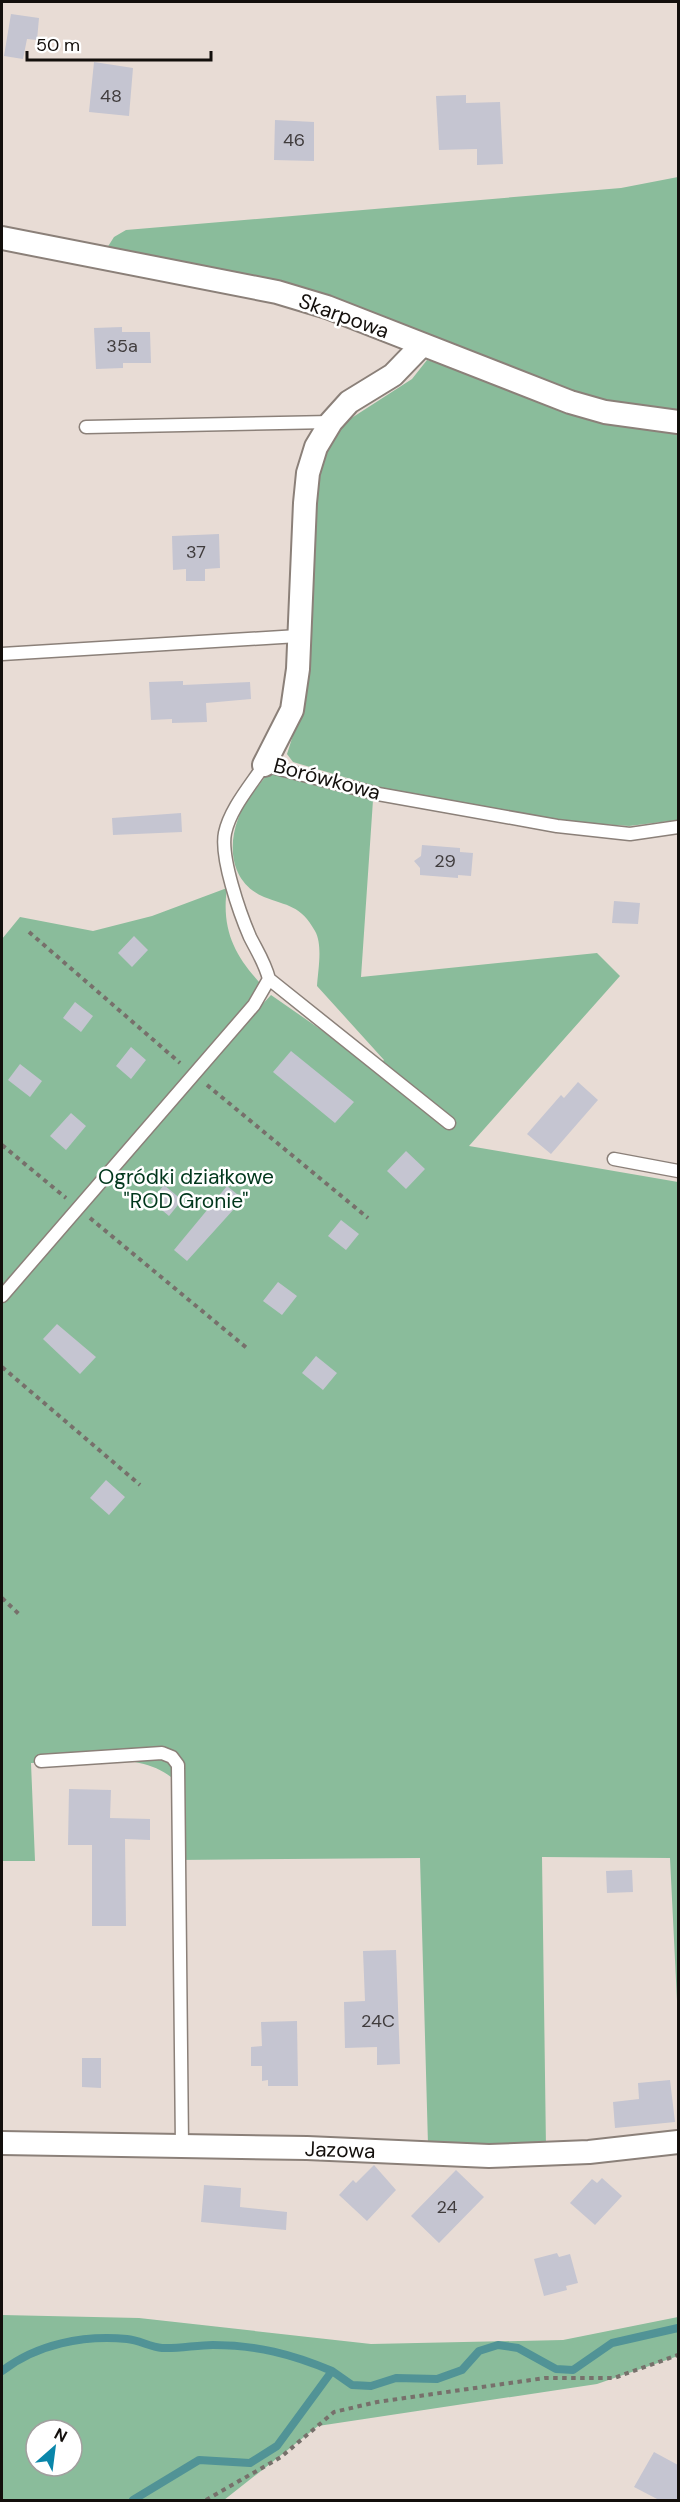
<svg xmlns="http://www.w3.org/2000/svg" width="680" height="2502" font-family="'DM Sans',sans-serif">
<rect width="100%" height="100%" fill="#e8dcd5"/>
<path fill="#8abc9b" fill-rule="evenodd" d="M 678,177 L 678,412 L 614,404 L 107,248 L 114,237 L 126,230 L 621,188 Z
M 427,360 L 678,430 L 678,820 L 629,826 L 558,821 L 378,787 L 293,762 L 287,754 L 296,726 L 319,472 L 332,439 L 350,419 L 412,379 Z
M 268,773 L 373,800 L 361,977 L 597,953 L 620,976 L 469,1146 L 678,1182 L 678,2021 L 670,1858 L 542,1857 L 546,2148 L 428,2144 L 420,1858 L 175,1860 L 171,1777 C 137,1750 73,1762 31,1763 L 35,1861 L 2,1861 L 2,939 L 20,917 L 93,931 L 152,916 L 227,888 C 221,930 235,957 263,986 L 250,1001 L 259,1008 L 271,995 L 376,1068 L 384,1060 L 317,986 C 318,970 323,945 315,931 C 301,905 287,906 264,897 C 232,883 227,849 238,819 C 243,803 258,787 268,773 Z
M 2,2315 L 139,2318 L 371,2344 L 563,2340 L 678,2317 L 678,2356 L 597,2384 L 318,2426 L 224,2500 L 2,2500 ZM 36,2430 L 72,2430 L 72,2466 L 36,2466 Z"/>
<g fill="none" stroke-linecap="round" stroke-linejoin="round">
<path stroke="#519396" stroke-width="8" d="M 2,2371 C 37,2344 83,2335 127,2339 C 139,2340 150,2347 162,2348 C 179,2349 196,2345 213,2345 C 256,2345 292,2354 332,2371
M 133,2500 L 199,2460 L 250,2463 L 277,2446 L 332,2371 L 352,2385 L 371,2386 L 396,2378 L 437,2379 L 462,2370 L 479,2351 L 498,2345 L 518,2348 L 556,2369 L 573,2370 L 612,2343 L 678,2328"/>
</g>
<path fill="#c5c5d1" d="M 11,14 L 39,18 L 37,40 L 27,39 L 23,59 L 4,56 Z
M 94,62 L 133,68 L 129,116 L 89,112 Z
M 466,95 L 466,103 L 500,102 L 503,164 L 477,165 L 477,149 L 439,150 L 436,96 Z
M 275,120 L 314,122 L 314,161 L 274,160 Z
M 122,327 L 122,332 L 150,332 L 151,363 L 123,363 L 123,368 L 96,369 L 94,328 Z
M 219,534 L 220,568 L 205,569 L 205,581 L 186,581 L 186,569 L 173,570 L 172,536 Z
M 183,681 L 183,685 L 250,682 L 251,699 L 206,703 L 207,722 L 172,723 L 172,719 L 151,720 L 149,682 Z
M 181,813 L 182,832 L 113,835 L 112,818 Z
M 422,845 L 460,848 L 460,852 L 473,853 L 471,876 L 458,875 L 458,878 L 420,875 L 420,868 L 414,861 L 421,856 Z
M 614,901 L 640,903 L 638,924 L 612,923 Z
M 134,936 L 148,950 L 132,967 L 118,953 Z
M 75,1002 L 93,1016 L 81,1032 L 63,1018 Z
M 131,1047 L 146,1060 L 131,1079 L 116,1066 Z
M 291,1051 L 354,1102 L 335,1123 L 273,1072 Z
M 20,1064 L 42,1081 L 30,1097 L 8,1080 Z
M 578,1082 L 598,1100 L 551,1154 L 527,1134 L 561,1095 L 564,1098 Z
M 71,1113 L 86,1126 L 66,1150 L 50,1136 Z
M 406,1151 L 425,1169 L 406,1189 L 387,1171 Z
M 164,1185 L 182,1200 L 169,1216 L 151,1201 Z
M 227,1186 L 243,1199 L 187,1261 L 174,1250 Z
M 341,1220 L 359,1234 L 346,1250 L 328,1236 Z
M 278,1282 L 297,1296 L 282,1315 L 263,1301 Z
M 57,1324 L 96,1357 L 80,1374 L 43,1339 Z
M 316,1356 L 337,1373 L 323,1390 L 302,1373 Z
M 106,1480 L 125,1497 L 109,1515 L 90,1498 Z
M 69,1789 L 111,1790 L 110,1818 L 150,1819 L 150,1840 L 125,1839 L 126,1926 L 92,1926 L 92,1845 L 68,1845 Z
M 632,1870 L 633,1892 L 607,1893 L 606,1871 Z
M 396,1950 L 400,2064 L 377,2065 L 377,2047 L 345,2048 L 344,2002 L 365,2001 L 363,1951 Z
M 297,2021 L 298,2086 L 268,2086 L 268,2080 L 262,2081 L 262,2066 L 251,2066 L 251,2047 L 262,2046 L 261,2022 Z
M 82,2058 L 101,2058 L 101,2088 L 82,2087 Z
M 670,2080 L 675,2122 L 615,2128 L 613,2102 L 639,2099 L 638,2083 Z
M 374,2165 L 396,2190 L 367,2221 L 339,2195 L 353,2180 L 356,2183 Z
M 456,2170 L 484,2197 L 439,2243 L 411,2216 Z
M 602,2178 L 622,2196 L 595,2225 L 570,2203 L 592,2179 L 597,2183 Z
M 204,2185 L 241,2188 L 240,2207 L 287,2212 L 286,2230 L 201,2222 Z
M 557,2253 L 559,2257 L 570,2254 L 578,2283 L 566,2286 L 567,2290 L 544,2296 L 534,2259 Z
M 654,2452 L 678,2465 L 678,2500 L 659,2500 L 634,2487 Z"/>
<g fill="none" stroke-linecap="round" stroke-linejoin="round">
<defs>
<path id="lane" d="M 86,427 L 331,422
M 2,654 L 298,636
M 449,1123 L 269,979 C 265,963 257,951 250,937 C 240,914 220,857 225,833 C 230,809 251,785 264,765 L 378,794 L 557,826 L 630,834 L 678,827
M 614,1159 L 678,1171
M 2,1296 L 254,1005 L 269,979
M 41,1761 L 162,1753 L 172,1757 L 178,1765 L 182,2146"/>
<path id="street" d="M 2,238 L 277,292 L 327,307 L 570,402 L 605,412 L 678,422
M 264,765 L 292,710 L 298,669 L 305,503 L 308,473 L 316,447 L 331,422 L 349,402 L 393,375 L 422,345
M 2,2143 L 307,2148 L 489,2156 L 589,2152 L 678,2142"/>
</defs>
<use href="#lane" stroke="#8b8079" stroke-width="15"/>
<use href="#street" stroke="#8b8079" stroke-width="26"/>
<path stroke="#77706b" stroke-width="4" stroke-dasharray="4.5 4.5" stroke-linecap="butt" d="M 29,932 L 180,1063
M 207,1085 L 368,1218
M 2,1145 L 66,1198
M 90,1218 L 248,1349
M 2,1367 L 140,1485
M 2,1598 L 21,1616
M 206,2500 L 281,2457 L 334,2412 L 377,2402 L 545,2378 L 614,2378 L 678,2355"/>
<use href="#lane" stroke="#fff" stroke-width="12"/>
<use href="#street" stroke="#fff" stroke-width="22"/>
</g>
<g text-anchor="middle" stroke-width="5" stroke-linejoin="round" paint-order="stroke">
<g font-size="18" fill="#403c3d">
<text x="111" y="102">48</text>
<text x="294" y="146">46</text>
<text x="122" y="352">35a</text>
<text x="196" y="558">37</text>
<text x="445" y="867">29</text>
<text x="378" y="2027">24C</text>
<text x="447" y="2213">24</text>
</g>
<g font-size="21" fill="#130f0c" stroke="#fff">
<text transform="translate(344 316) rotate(20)" y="7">Skarpowa</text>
<text transform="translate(327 779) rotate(15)" y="7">Borówkowa</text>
<text transform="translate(340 2150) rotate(2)" y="7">Jazowa</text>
</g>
<g font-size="21" fill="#01371c" stroke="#fff">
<text x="186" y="1184">Ogródki działkowe<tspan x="186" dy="24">"ROD Gronie"</tspan></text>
</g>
</g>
<rect width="680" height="2502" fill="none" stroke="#130f0c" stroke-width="6"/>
<g transform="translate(54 2448) rotate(28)"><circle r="28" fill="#ffffff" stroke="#a19f9e" stroke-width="1.5"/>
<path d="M0-4.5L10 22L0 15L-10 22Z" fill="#0a86aa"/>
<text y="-9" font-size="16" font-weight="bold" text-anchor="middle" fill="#130f0c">N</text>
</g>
<path d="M27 51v9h184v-9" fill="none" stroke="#130f0c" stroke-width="3"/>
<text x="36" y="51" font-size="18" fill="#130f0c" stroke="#ffffff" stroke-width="4.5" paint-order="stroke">50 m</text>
</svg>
